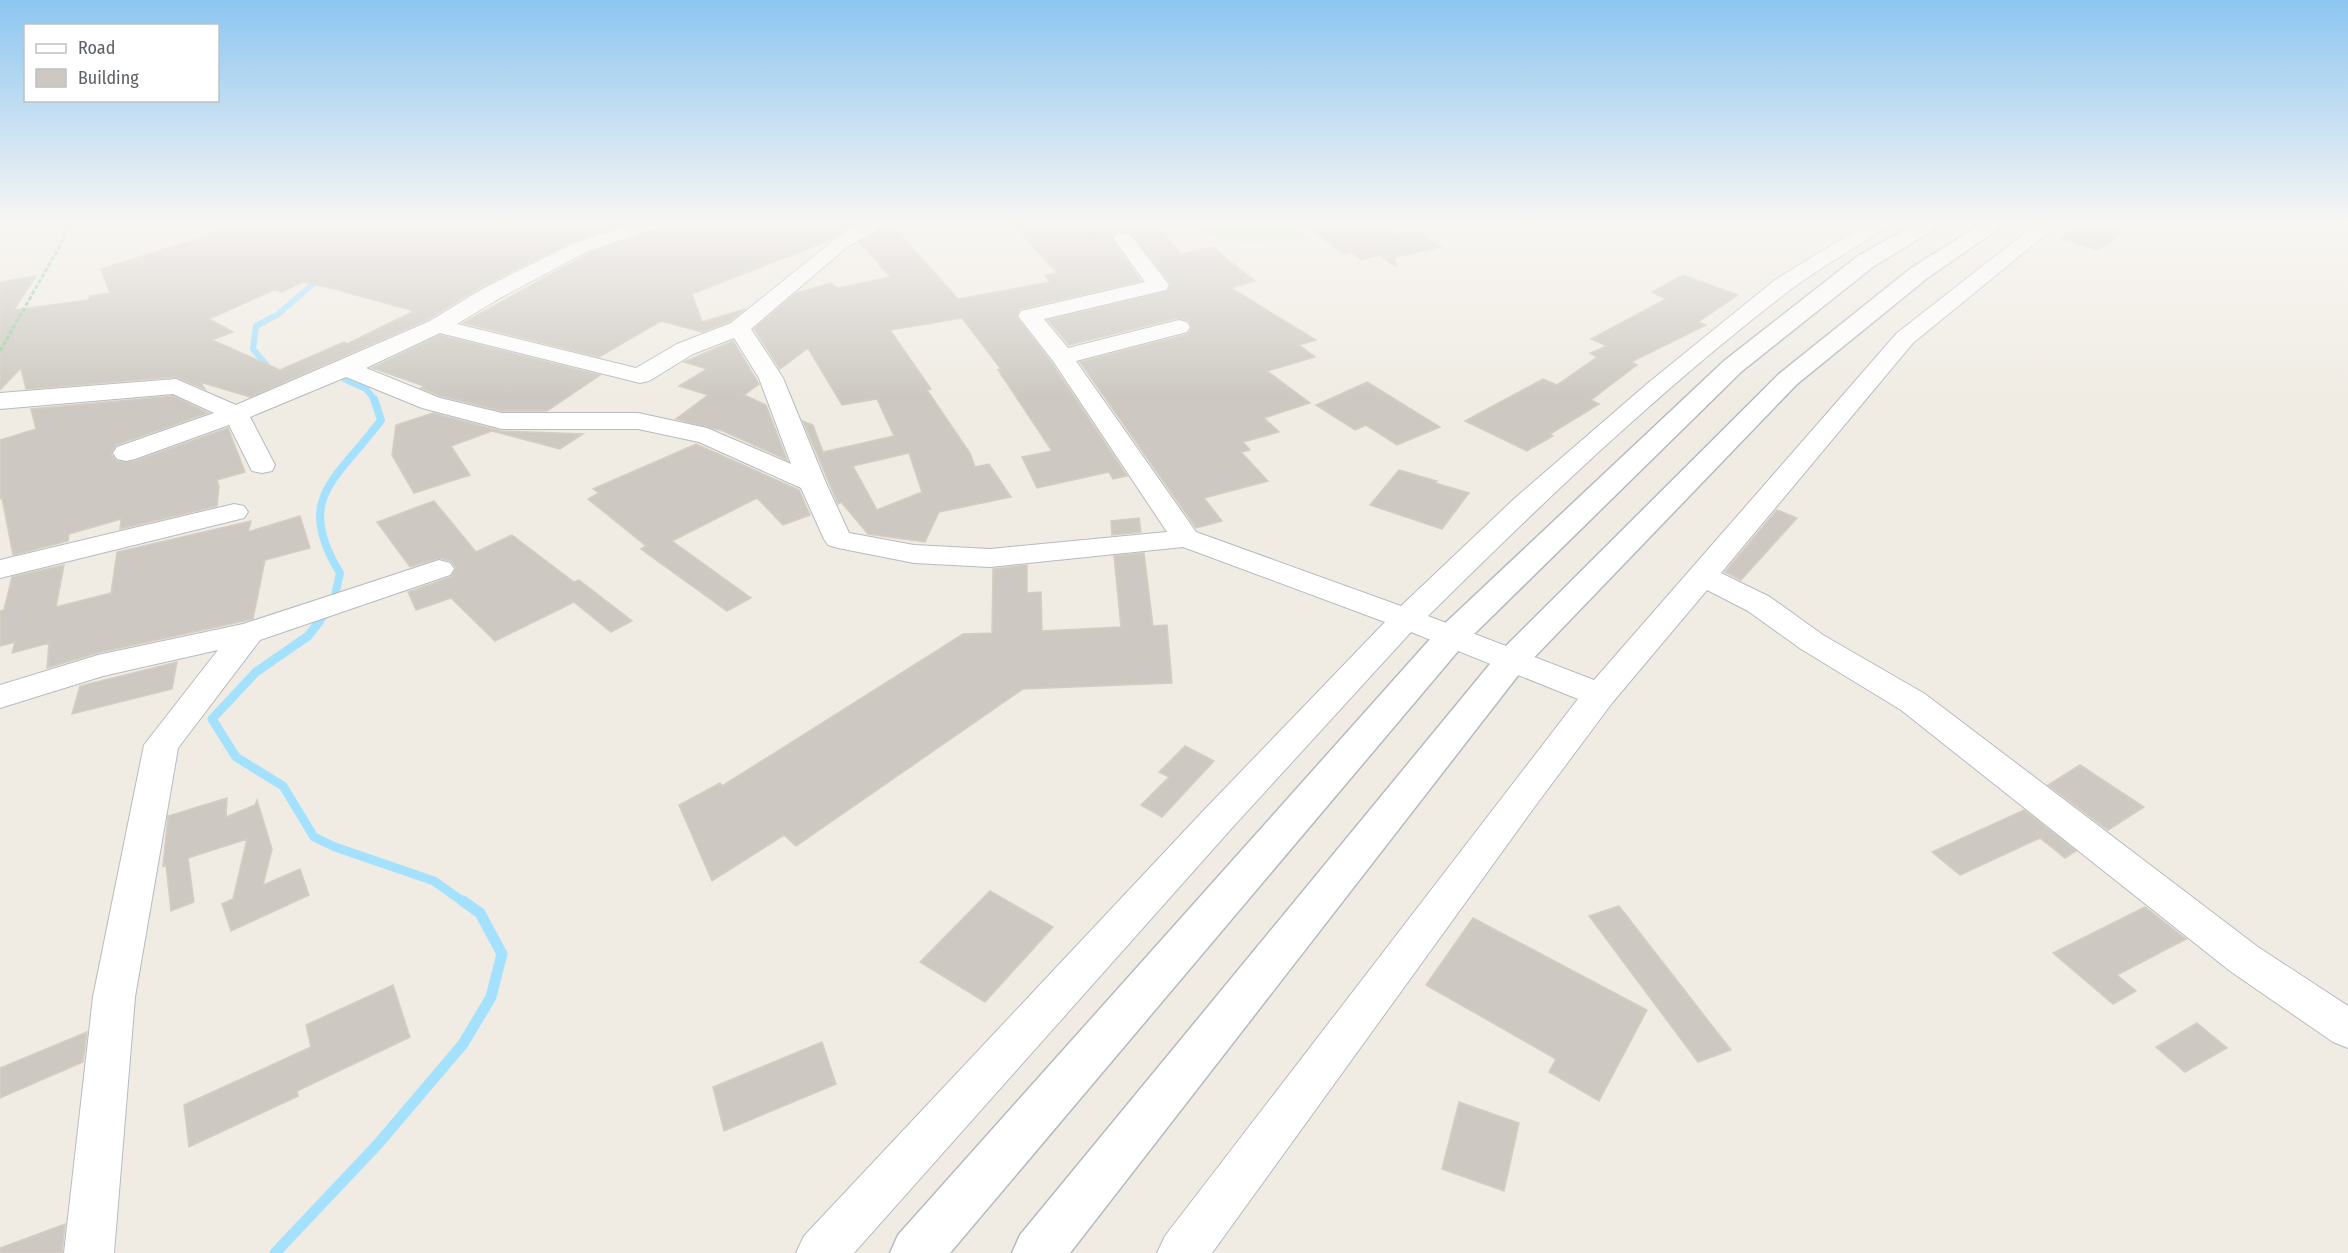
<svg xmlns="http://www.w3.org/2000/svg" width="2348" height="1253" font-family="'Fira Sans Condensed',sans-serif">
<rect width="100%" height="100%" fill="#f0ece4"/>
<path fill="#c3e9be" d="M 1191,222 L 1283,222 L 1310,239 C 1273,240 1220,251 1191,222 Z"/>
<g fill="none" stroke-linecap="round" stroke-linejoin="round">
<path stroke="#a4e1ff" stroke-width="6" d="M 269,368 L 253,349 L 256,326 L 277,315 L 320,278
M 344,379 L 366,389 L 375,400"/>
<path stroke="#a4e1ff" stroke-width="8" d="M 318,623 L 333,604 L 340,573 C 293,497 338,479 381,420 L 374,399"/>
<path stroke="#a4e1ff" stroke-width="9" d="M 319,622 L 308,636 L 256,672 L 212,719 L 236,757 L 283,786 L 314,837 L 335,847 L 434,881 L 465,903"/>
<path stroke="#a4e1ff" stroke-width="11" d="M 275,1253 L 378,1144 L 463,1044 L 491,997 L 502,954 L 480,913 L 463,901"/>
</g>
<path fill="#cdc9c2" stroke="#d5cdc1" stroke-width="1.5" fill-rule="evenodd" d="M 250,222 L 631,222 L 573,241 L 483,286 L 429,319 L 250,397 L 200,382 L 205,389 L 176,377 L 26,389 L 21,368 L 0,390 L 0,282 L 36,276 L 14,310 L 88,300 L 90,296 L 110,293 L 101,269 ZM 303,282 L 331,288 L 414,311 L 347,344 L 344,342 L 280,370 L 212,340 L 233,332 L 209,319 L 274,290 L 282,292 Z
M 669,222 L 858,222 L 830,240 L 692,294 L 702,322 L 745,309 L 730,321 L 702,332 L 661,321 L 599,357 L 463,323 L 589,253 L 665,228 Z
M 1011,222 L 1153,222 L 1181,254 L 1212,247 L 1255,281 L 1231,288 L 1316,340 L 1299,345 L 1315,357 L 1267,371 L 1310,403 L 1264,418 L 1279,432 L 1243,442 L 1250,450 L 1241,452 L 1268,481 L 1204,498 L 1222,521 L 1196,528 L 1080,362 L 1188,334 L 1192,328 L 1189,321 L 1178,318 L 1069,345 L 1048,320 L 1168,291 L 1171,284 L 1130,232 L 1116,232 L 1111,238 L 1141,281 L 1020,309 L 1016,316 L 1051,362 L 1127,476 L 1113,479 L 1109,472 L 1037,488 L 1022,457 L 1052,451 L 998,370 L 1001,369 L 962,318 L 890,330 L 931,389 L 927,390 L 970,453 L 975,467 L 989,464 L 1011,497 L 939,512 L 925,542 L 868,534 L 841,502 L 838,504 L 803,421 L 813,425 L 823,452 L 894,436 L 877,399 L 842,405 L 808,348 L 780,369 L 754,329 L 796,293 L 831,283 L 838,288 L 890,277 L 860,242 L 886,228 L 890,223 L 958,299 L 1050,282 L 1045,275 L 1057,273 ZM 909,453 L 922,492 L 877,510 L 853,466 Z
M 1306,222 L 1391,222 L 1392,236 L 1417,231 L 1441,247 L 1395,257 L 1396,267 L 1380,255 L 1361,260 L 1351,252 L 1344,254 L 1310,229 L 1316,228 Z
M 2085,222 L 2122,233 L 2098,250 L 2061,238 Z
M 1683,275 L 1738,295 L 1698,322 L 1706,325 L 1631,362 L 1637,365 L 1591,400 L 1599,404 L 1550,434 L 1553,436 L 1527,451 L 1465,421 L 1543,379 L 1557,385 L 1597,357 L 1590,353 L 1607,346 L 1591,339 L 1666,299 L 1652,292 Z
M 440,335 L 600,375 L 547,411 L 502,411 L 441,396 L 421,388 L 424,386 L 372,368 Z
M 733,341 L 759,384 L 744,395 L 766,405 L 787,460 L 723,431 L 676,419 L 708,395 L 679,386 L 707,369 L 684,362 Z
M 1367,382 L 1440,427 L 1397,445 L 1366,425 L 1355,430 L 1316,405 Z
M 173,396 L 208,413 L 116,445 L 111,454 L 117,461 L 135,461 L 228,428 L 245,472 L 217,480 L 219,487 L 217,506 L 120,529 L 121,519 L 69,534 L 68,541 L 13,555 L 2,498 L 0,499 L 0,440 L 36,429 L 31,409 Z
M 433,413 L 501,431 L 583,434 L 560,449 L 492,431 L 451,446 L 470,475 L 414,493 L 392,455 L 396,425 Z
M 696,444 L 799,490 L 810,515 L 783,525 L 757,498 L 672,541 L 751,598 L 727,611 L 641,549 L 646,546 L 588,499 L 599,493 L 593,489 Z
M 1399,470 L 1437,481 L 1435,483 L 1469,493 L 1442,529 L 1370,505 Z
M 434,501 L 476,552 L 512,535 L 574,582 L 579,580 L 632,621 L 611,632 L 574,602 L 495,641 L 451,598 L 416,610 L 408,592 L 451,577 L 456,568 L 451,561 L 440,558 L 410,567 L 377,522 Z
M 1777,510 L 1797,518 L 1741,580 L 1725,572 Z
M 300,516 L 310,548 L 265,560 L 253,619 L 97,653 L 47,668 L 49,643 L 12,653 L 15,642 L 0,646 L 0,611 L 4,610 L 12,577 L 64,565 L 56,607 L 111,593 L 117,552 L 251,521 L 248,532 Z
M 1139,518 L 1141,532 L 1112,535 L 1111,521 Z
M 1144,553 L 1153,626 L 1167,625 L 1172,683 L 1023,689 L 796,846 L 784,835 L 712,881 L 679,805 L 720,783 L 722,786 L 963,634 L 992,633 L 993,569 L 1027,565 L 1027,593 L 1041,592 L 1042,631 L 1121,627 L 1114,556 Z
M 177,662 L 172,689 L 72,714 L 80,686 Z
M 1185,746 L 1214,761 L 1162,817 L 1141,805 L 1169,777 L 1159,772 Z
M 2080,765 L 2144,807 L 2108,830 L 2048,785 Z
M 227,798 L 226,817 L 255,805 L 257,800 L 272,849 L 263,885 L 300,869 L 309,895 L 231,931 L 222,904 L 233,899 L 247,839 L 188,858 L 194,902 L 171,911 L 166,865 L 163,866 L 168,816 Z
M 2024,810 L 2076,851 L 2065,858 L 2040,838 L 1960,875 L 1932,852 Z
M 990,891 L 1053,927 L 985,1002 L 920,962 Z
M 1619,906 L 1731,1050 L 1698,1062 L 1589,916 Z
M 2145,907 L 2186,939 L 2117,975 L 2136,991 L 2113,1004 L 2053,953 Z
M 1473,918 L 1647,1010 L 1599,1101 L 1549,1072 L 1556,1059 L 1426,985 Z
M 393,985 L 410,1037 L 297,1091 L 298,1096 L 189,1147 L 184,1105 L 311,1047 L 306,1025 Z
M 2197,1023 L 2227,1048 L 2185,1072 L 2156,1047 Z
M 87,1032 L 83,1062 L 0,1098 L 0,1068 Z
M 822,1042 L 836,1084 L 724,1131 L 713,1087 Z
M 1459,1102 L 1519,1123 L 1504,1191 L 1442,1169 Z
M 65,1224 L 62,1253 L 0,1253 L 0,1248 Z"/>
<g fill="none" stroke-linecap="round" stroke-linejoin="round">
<defs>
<path id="minor" d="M 638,222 L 667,222 L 664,226 L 588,251 L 500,298 L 457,324 L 636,368 L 677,344 L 731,323 L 845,231 L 862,222 L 888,222 L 885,226 L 847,247 L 751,329 L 783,378 L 826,483 L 849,533 L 914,545 L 990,549 L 1167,532 L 1053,361 L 1018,316 L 1021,311 L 1145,282 L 1113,238 L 1116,234 L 1130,234 L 1169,285 L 1166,290 L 1044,319 L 1068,348 L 1179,320 L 1187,322 L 1190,327 L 1187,332 L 1076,361 L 1196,532 L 1401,606 L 1515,498 L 1648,383 L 1775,280 L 1869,222 L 1892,222 L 1889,226 C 1856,247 1821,267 1790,290 C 1661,389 1543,502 1428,616 L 1594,680 L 1897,333 L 2039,222 L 2061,222 L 1913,343 L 1721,573 L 1770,597 L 1823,635 L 1925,694 L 2258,947 L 2348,1006 L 2348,1048 L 2333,1042 L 2230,971 L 1901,710 L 1801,649 L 1748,611 L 1707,590 L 1612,703 L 1533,809 L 1212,1253 L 1157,1253 L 1165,1236 L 1578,699 L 1411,632 L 1231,829 L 854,1253 L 796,1253 L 804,1236 L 1205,809 L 1385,622 L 1183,547 L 990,567 L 914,563 L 838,548 L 828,545 L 824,539 L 801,488 L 699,442 L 638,429 L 502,429 L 422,408 L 346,377 L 250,417 L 275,465 L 272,471 L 262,473 L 252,471 L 229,425 L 135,459 L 126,461 L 117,459 L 113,453 L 117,447 L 214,413 L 173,394 L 0,409 L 0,393 L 176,379 L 236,405 L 430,321 L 484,288 L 574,243 ZM 440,333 L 640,383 L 649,381 L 693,354 L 734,338 L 759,378 L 791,464 L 707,428 L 638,413 L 502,413 L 440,398 L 366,368 Z
M 234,504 L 244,506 L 248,512 L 244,518 L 0,578 L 0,560 Z
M 439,560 L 450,563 L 454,569 L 450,575 L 260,640 L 178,748 L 135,997 L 114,1253 L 64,1253 L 93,997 L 144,745 L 218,650 L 103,676 L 0,708 L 0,685 L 98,655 L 243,624 Z"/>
<path id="secondary" d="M 1918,222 L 1943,222 L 1940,226 L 1874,266 L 1742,371 L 1464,644 L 950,1253 L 890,1253 L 898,1235 L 1440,628 L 1724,361 L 1858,256 Z
M 1984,222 L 2008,222 L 1926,279 L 1797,384 L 1523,669 L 1070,1253 L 1012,1253 L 1020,1235 L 1499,653 L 1779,374 L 1910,269 Z"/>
</defs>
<use href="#minor" stroke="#b6bbbf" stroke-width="2"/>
<use href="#secondary" stroke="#b5babf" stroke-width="3"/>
<path stroke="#98cda1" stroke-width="3" stroke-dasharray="4.5 2" stroke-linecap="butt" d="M 1083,222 L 1095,239
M 0,351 L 58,249 L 70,222"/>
<use href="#minor" fill="#fff" fill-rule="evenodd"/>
<use href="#secondary" fill="#fff" fill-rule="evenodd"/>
</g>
<linearGradient id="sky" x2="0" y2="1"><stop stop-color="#8dc6f1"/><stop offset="0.56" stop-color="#f8f6f3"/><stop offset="1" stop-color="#f8f6f3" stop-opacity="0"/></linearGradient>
<rect width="2348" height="397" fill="url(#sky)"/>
<rect x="24" y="24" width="195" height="78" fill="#ffffff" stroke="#bec0c2" stroke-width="1.5"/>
<rect x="36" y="44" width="30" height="9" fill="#ffffff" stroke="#bec0c2" stroke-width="1.5"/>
<text x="78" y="54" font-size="18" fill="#5c6166">Road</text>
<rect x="36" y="69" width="30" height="18" fill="#cdc9c2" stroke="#bec0c2" stroke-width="1.5"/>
<text x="78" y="84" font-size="18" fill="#5c6166">Building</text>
</svg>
